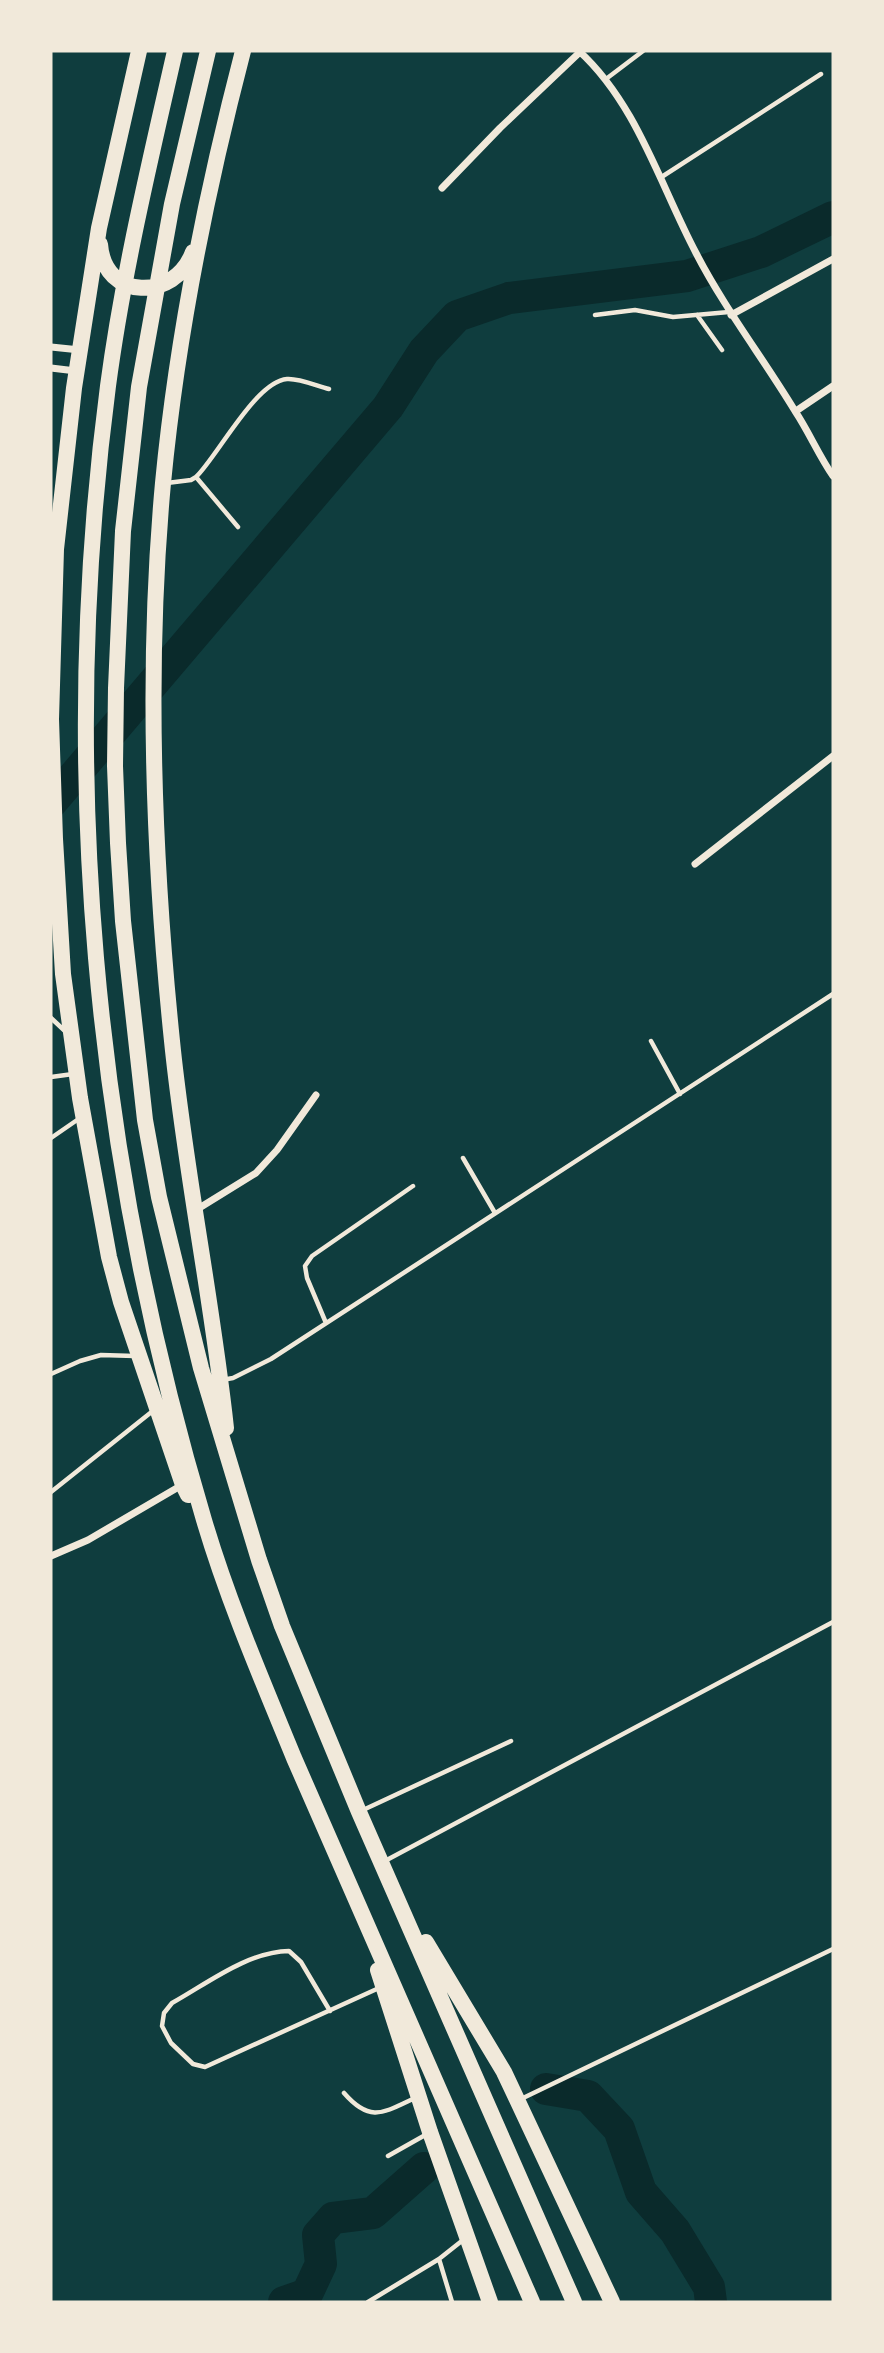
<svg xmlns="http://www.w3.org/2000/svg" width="884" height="2353" font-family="Spectral,serif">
<rect width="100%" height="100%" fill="#0f3d3e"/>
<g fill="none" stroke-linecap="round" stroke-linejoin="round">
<path stroke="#0a2a2b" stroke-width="32" d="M 51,803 L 388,407 L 424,351 L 457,316 L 509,298 L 687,276 L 761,252 L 833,217
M 546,2089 L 588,2096 L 619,2129 L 641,2192 L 675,2231 L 709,2287 L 711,2302
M 284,2302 L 307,2294 L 321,2264 L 318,2235 L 333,2218 L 373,2213 L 424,2168"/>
<path stroke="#f1e9da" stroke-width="4.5" d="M 606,79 L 643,51
M 660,178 L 821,74
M 595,315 L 635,310 L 673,317 L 729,312
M 697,315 L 722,350
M 196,477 L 238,527
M 167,483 L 191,480 L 196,477 C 217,457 256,381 287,379 C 299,378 317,386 329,389
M 51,1018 L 66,1032
M 651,1041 L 680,1094
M 51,1077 L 73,1074
M 51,1138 L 80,1118
M 463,1158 L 495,1213
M 326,1323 L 307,1278 L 305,1266 L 312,1256 L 413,1186
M 51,1374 L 80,1361 L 101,1355 L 135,1356
M 222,1380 L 233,1378 L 271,1359 L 833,994
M 51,1492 L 154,1410
M 363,1810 L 511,1741
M 383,1862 L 833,1622
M 330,2011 L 301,1962 L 289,1951 C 247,1952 208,1983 172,2003 L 164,2013 L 162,2026 L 171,2043 L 193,2064 L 205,2067 L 379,1988
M 344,2093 C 370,2123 383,2113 415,2098
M 521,2099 L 833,1949
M 388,2156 L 427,2134
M 368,2302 L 439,2259
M 452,2302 L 439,2259 L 463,2240"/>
<path stroke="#f1e9da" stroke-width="7" d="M 579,51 C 637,104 660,185 696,253 C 725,309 763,358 795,411 C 809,432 819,456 833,476
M 442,188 L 500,128 L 580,52
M 731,315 L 833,259
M 51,347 L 80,350
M 51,368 L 76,371
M 796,411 L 833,386
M 695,864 L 833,756
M 196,1210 L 256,1173 L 277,1150 L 316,1095
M 51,1556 L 88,1540 L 182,1485"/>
<path stroke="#f1e9da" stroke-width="16" d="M 139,51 L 99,228 L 74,388 L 56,549 L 51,719 L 55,839 L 63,974 L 80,1098 L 109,1257 L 121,1302 L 183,1485 L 188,1495
M 175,51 C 150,161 123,273 108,386 C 58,766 94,1153 204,1520 C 228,1601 262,1680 294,1758 L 532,2302
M 208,51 L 172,204 L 139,387 L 123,531 L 116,688 L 115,766 L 118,843 L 123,921 L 145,1120 L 159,1197 L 201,1368 L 259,1560 L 282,1626 L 359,1812 L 574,2302
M 100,244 C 104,301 175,301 193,252
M 226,1428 C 212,1298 185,1171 172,1041 C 153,856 146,668 163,483 C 177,337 206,193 243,51
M 426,1942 L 504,2072 L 612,2302
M 378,1970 L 430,2132 L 490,2302"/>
</g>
<rect width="884" height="2353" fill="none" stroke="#f1e9da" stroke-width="105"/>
</svg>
